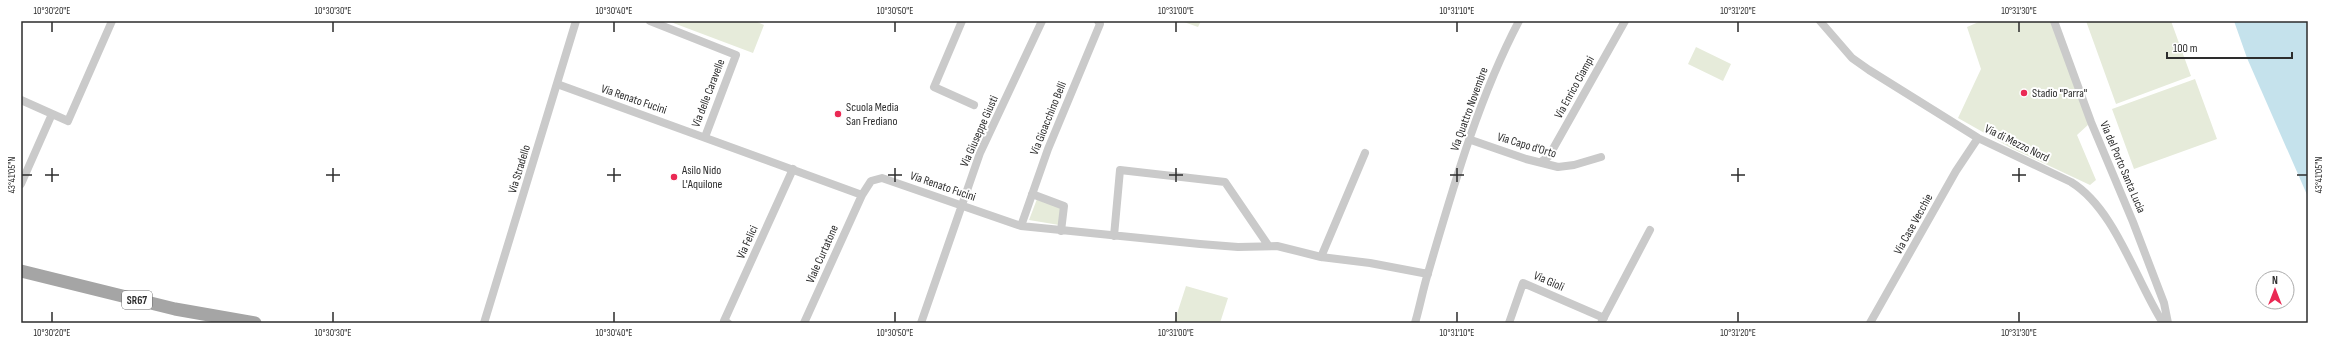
<svg xmlns="http://www.w3.org/2000/svg" width="2329" height="344" font-family="'Sofia Sans Condensed',sans-serif">
<rect width="100%" height="100%" fill="#fff"/>
<path fill="#e6ebda" d="M 668,21 L 755,21 L 764,25 L 753,53 Z
M 1181,21 L 1201,21 L 1198,27 Z
M 1981,21 L 2051,21 L 2089,124 L 2077,135 L 2096,180 L 2090,185 L 2011,148 L 1958,118 L 1981,69 L 1967,27 Z
M 2086,21 L 2171,21 L 2191,76 L 2116,104 Z
M 1696,47 L 1731,64 L 1723,81 L 1688,64 Z
M 2195,79 L 2217,139 L 2134,169 L 2112,109 Z
M 1037,199 L 1061,208 L 1059,225 L 1029,220 Z
M 1186,286 L 1228,298 L 1220,323 L 1174,323 Z"/>
<path fill="#c5e2ec" d="M 2234,21 L 2308,21 L 2308,197 L 2247,58 Z"/>
<g fill="none" stroke-linecap="round" stroke-linejoin="round">
<path stroke="#cacaca" stroke-width="8" d="M 650,21 L 736,55 L 705,137
M 962,21 L 934,87 L 974,105
M 1820,21 L 1852,58 L 1869,70 L 1978,138 L 2071,182 C 2115,209 2135,279 2163,323
M 2054,21 L 2091,122 L 2133,222 L 2164,303 L 2168,323
M 557,84 L 862,195 L 871,181 L 882,178 L 1021,226 L 1200,244 L 1238,247 L 1277,246 L 1321,257 L 1370,263 L 1428,274
M 21,100 L 68,121 L 112,21
M 1471,140 L 1526,159 L 1558,167 L 1574,165 L 1601,157
M 1541,162 L 1549,156 L 1625,21
M 21,184 L 52,114
M 1032,194 L 1064,206 L 1061,231
M 1021,226 L 1048,149 L 1100,24 L 1098,21
M 1114,236 L 1120,170 L 1225,182 L 1268,245
M 1321,257 L 1365,153
M 484,323 L 576,21
M 728,323 L 724,321 L 793,169
M 804,323 L 862,195
M 921,323 L 980,153 L 1042,21
M 1415,323 C 1420,306 1423,289 1428,273 C 1453,188 1478,99 1519,21
M 1509,323 L 1523,283 L 1604,318
M 1601,323 L 1650,230
M 1870,323 L 1956,171 L 1978,138"/>
<path stroke="#a5a5a5" stroke-width="13" d="M 21,271 L 175,309 L 255,323"/>
</g>
<path fill="none" stroke="#2d2d2d" stroke-width="1.5" d="M 52,22 L 52,32M 333,22 L 333,32M 614,22 L 614,32M 895,22 L 895,32M 1176,22 L 1176,32M 1457,22 L 1457,32M 1738,22 L 1738,32M 2019,22 L 2019,32M 52,168 L 52,182M 333,168 L 333,182M 614,168 L 614,182M 895,168 L 895,182M 1176,168 L 1176,182M 1457,168 L 1457,182M 1738,168 L 1738,182M 2019,168 L 2019,182M 22,175 L 32,175M 45,175 L 59,175M 326,175 L 340,175M 607,175 L 621,175M 888,175 L 902,175M 1169,175 L 1183,175M 1450,175 L 1464,175M 1731,175 L 1745,175M 2012,175 L 2026,175M 2297,175 L 2307,175M 52,312 L 52,322M 333,312 L 333,322M 614,312 L 614,322M 895,312 L 895,322M 1176,312 L 1176,322M 1457,312 L 1457,322M 1738,312 L 1738,322M 2019,312 L 2019,322"/>
<g fill="#ea2954" stroke="#fff" stroke-width="1.5">
<circle cx="2024" cy="93" r="4"/>
<circle cx="838" cy="114" r="4"/>
<circle cx="674" cy="177" r="4"/>
</g>
<g text-anchor="middle" stroke-width="4" stroke-linejoin="round" paint-order="stroke">
<rect fill="#fff" stroke="#6c6c6c" stroke-width="1" x="122" y="291" width="30" height="18" rx="3"/>
<g font-size="11" font-weight="bold" fill="#2d2d2d">
<text x="137" y="304">SR67</text>
</g>
<g font-size="12" fill="#2d2d2d" stroke="#fff">
<text transform="translate(1574 87) rotate(-61)" y="4">Via Enrico Ciampi</text>
<text transform="translate(708 93) rotate(-69)" y="4">Via delle Caravelle</text>
<text transform="translate(634 99) rotate(19)" y="4">Via Renato Fucini</text>
<text transform="translate(1469 109) rotate(-70)" y="4">Via Quattro Novembre</text>
<text transform="translate(1048 118) rotate(-68)" y="4">Via Gioacchino Belli</text>
<text transform="translate(979 131) rotate(-66)" y="4">Via Giuseppe Giusti</text>
<text transform="translate(2017 143) rotate(26)" y="4">Via di Mezzo Nord</text>
<text transform="translate(1527 145) rotate(17)" y="4">Via Capo d'Orto</text>
<text transform="translate(2123 167) rotate(67)" y="4">Via del Porto Santa Lucia</text>
<text transform="translate(519 169) rotate(-73)" y="4">Via Stradello</text>
<text transform="translate(943 186) rotate(19)" y="4">Via Renato Fucini</text>
<text transform="translate(1913 224) rotate(-61)" y="4">Via Case Vecchie</text>
<text transform="translate(747 242) rotate(-66)" y="4">Via Felici</text>
<text transform="translate(822 254) rotate(-66)" y="4">Viale Curtatone</text>
<text transform="translate(1549 281) rotate(24)" y="4">Via Gioli</text>
</g>
<g font-size="12" fill="#2d2d2d" stroke="#fff" text-anchor="start">
<text x="2032" y="97">Stadio "Parra"</text>
<text x="846" y="111">Scuola Media<tspan x="846" dy="14">San Frediano</tspan></text>
<text x="682" y="174">Asilo Nido<tspan x="682" dy="14">L'Aquilone</tspan></text>
</g>
</g>
<rect width="2329" height="344" fill="none" stroke="#ffffff" stroke-width="44"/>
<g transform="translate(2275 290)"><circle r="19" fill="#ffffff" stroke="#ababab"/>
<path d="M0-3L7 15L0 10L-7 15Z" fill="#ea2954"/>
<text y="-6" font-size="11" font-weight="bold" text-anchor="middle" fill="#2d2d2d">N</text>
</g>
<path d="M2167 52v6h125v-6" fill="none" stroke="#2d2d2d" stroke-width="2"/>
<text x="2173" y="52" font-size="12" fill="#2d2d2d" stroke="#ffffff" stroke-width="3" paint-order="stroke">100 m</text>
<rect x="22" y="22" width="2285" height="300" fill="none" stroke="#2d2d2d" stroke-width="1.5"/>
<g font-size="10" text-anchor="middle" fill="#2d2d2d">
<text x="52" y="14">10°30'20"E</text>
<text x="333" y="14">10°30'30"E</text>
<text x="614" y="14">10°30'40"E</text>
<text x="895" y="14">10°30'50"E</text>
<text x="1176" y="14">10°31'00"E</text>
<text x="1457" y="14">10°31'10"E</text>
<text x="1738" y="14">10°31'20"E</text>
<text x="2019" y="14">10°31'30"E</text>
<text transform="translate(11 175) rotate(-90)" y="4">43°41'05"N</text>
<text transform="translate(2318 175) rotate(-90)" y="4">43°41'05"N</text>
<text x="52" y="336">10°30'20"E</text>
<text x="333" y="336">10°30'30"E</text>
<text x="614" y="336">10°30'40"E</text>
<text x="895" y="336">10°30'50"E</text>
<text x="1176" y="336">10°31'00"E</text>
<text x="1457" y="336">10°31'10"E</text>
<text x="1738" y="336">10°31'20"E</text>
<text x="2019" y="336">10°31'30"E</text>
</g>
</svg>
